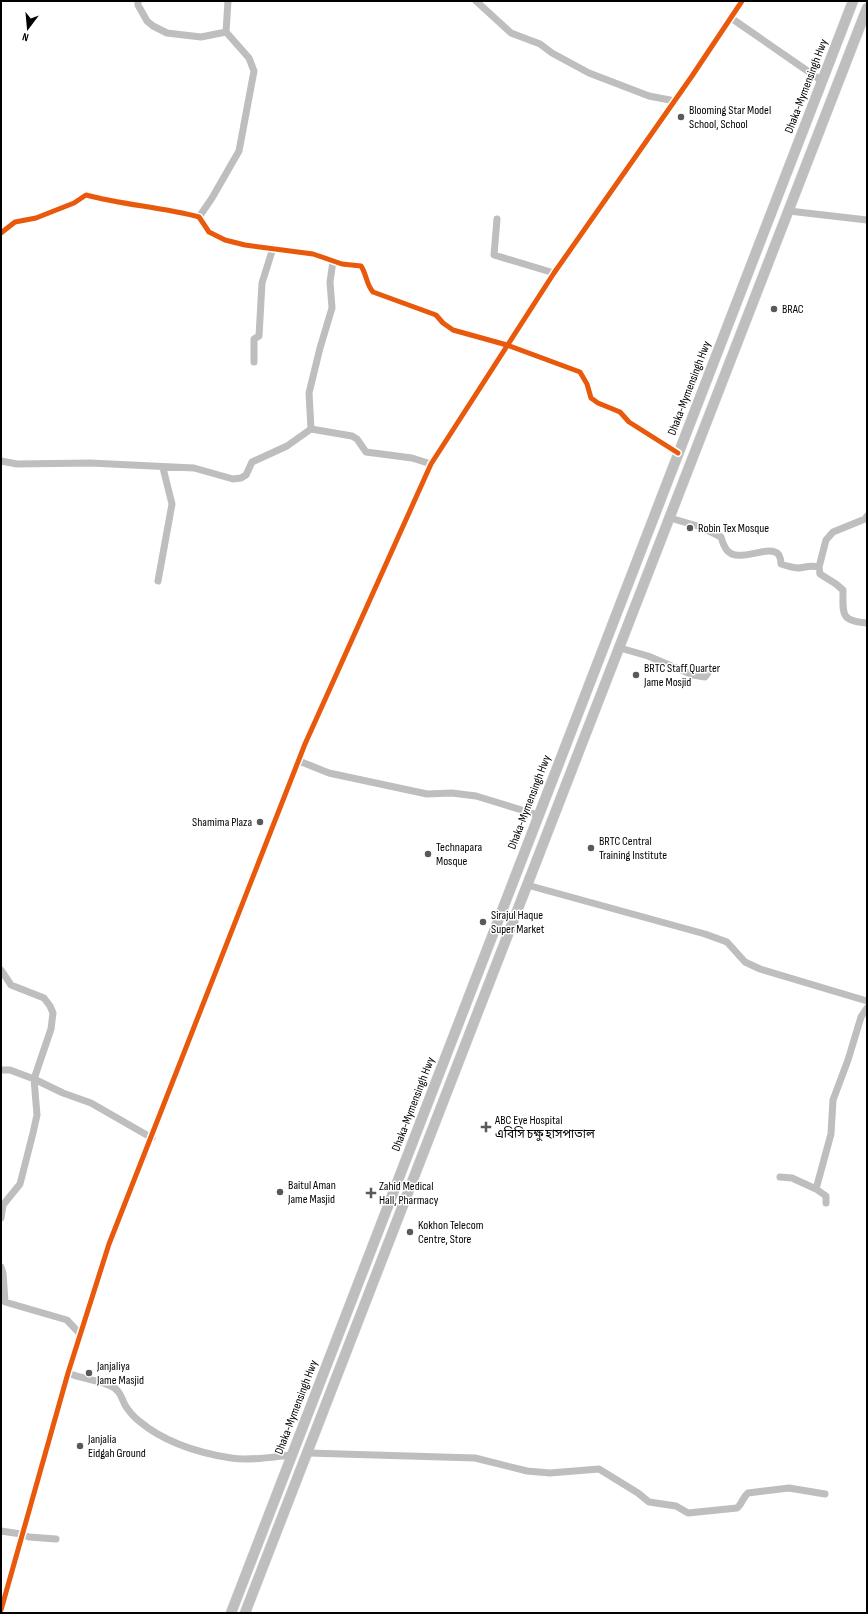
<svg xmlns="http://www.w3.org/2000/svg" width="868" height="1614" font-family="'Sofia Sans Condensed','Noto Sans Bengali',sans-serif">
<rect width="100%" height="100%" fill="#fff"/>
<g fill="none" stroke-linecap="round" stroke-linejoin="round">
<defs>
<path id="highway" d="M 231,1613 L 853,1
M 245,1613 L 867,8"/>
</defs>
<use href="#highway" stroke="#dbdbdb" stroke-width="11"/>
<path stroke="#bebebe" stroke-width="7" d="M 138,1 L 138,5 L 147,21 L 153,26 L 167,33 L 201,37 L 226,32
M 476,1 L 511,33 L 540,44 L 552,53 L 589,73 L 649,96 L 675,101
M 731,18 L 822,81
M 789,211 L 867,220
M 199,217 L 212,198 L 239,151 L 254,71 L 249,58 L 226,32 L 228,1
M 497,219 L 494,255 L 554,273
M 1,233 L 15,222 L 36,218 L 74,203 L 86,195 C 123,205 161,207 199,217 L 209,232 L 225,240 L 245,245 L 313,254 L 342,264 L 361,266 C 367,275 366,284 373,292 L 436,315 L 443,323 L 453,330 L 507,345 L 580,372 L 587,384 L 591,398 L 598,403 L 620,412 L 629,422 L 678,453
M 254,362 L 254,339 L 259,336 L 262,283 L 273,248
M 311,429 L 352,436 L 357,439 L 366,452 L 412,458 L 431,464
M 1,461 L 17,464 L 90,463 L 194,468 L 233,479 L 241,478 L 246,475 L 252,462 L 287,446 L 311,429 L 309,393 L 320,348 L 332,308 L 330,282 L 333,261
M 670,518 L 701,527 L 721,537 C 722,541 724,546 726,549 C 737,566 770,542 779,555 C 780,557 781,561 781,564 C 787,566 793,568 799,568 C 806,567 811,565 819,567 L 820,574 L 836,584 L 843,590 C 843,614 840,621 867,623
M 819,567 L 826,540 L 833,532 L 865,519 L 867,516
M 158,581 L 172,504 L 163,468
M 620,648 L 648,656 L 693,675 L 705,677 L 708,673
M 299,761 L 329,773 L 427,794 L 452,793 L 476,796 L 538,815
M 527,885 L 705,934 L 727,942 L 745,962 L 760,969 L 867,1001
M 1,970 L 11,985 L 44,998 L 50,1006 L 53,1013 L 51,1029 L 34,1079 L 37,1115 L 33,1133 L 20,1184 L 3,1205 L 1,1218
M 1,1070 L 10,1070 L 34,1079 L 63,1093 L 91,1103 L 152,1138
M 780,1177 L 792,1178 L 816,1189
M 826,1203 L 826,1196 L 816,1189 L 831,1134 L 833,1100 L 848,1060 L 861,1017 L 867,1008
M 1,1267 L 3,1273 L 5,1302 L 67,1320 L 80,1334
M 68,1373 C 82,1379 98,1380 111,1386 C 120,1390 121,1397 125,1405 C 128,1410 134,1417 139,1421 C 164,1442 199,1453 231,1458 C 250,1461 272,1457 291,1455
M 308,1453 L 475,1458 L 527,1471 L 550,1473 L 599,1469 L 638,1493 L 649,1502 L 676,1506 L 688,1513 L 737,1508 C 742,1504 743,1497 748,1493 L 789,1488 L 825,1494
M 1,1531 L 21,1534 L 29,1537 L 56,1539
M 1,1610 L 68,1373 L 109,1244 L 305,744 L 431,464 L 554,273 L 692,76 L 742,1"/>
<use href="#highway" stroke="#bebebe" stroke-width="10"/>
<defs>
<path id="cycleway" d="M 1,233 L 15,222 L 36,218 L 74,203 L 86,195 C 123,205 161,207 199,217 L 209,232 L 225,240 L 245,245 L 313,254 L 342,264 L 361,266 C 367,275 366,284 373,292 L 436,315 L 443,323 L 453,330 L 507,345 L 580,372 L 587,384 L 591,398 L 598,403 L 620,412 L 629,422 L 678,453
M 1,1610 L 68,1373 L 109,1244 L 305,744 L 431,464 L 554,273 L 692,76 L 742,1"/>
</defs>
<use href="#cycleway" stroke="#fff" stroke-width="8"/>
<use href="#cycleway" stroke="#e8590c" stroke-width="5"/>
</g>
<g fill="#595959" stroke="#fff" stroke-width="1.5">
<circle cx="681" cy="117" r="4"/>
<circle cx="774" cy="309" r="4"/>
<circle cx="690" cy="528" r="4"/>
<circle cx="636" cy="675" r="4"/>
<circle cx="260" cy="822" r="4"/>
<circle cx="591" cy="848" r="4"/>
<circle cx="428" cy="854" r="4"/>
<circle cx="483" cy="922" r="4"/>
<path d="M484 1121h4v4h4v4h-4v4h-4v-4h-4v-4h4z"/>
<circle cx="280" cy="1192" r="4"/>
<path d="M369 1187h4v4h4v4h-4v4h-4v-4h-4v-4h4z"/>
<circle cx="410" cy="1232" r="4"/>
<circle cx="89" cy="1373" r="4"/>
<circle cx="80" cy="1446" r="4"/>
</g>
<g text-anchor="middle" stroke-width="3" stroke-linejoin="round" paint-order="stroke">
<g font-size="12" fill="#000" stroke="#fff">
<text transform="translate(806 86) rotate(-69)" y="4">Dhaka-Mymensingh Hwy</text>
<text transform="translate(689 388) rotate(-69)" y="4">Dhaka-Mymensingh Hwy</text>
<text transform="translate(529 802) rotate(-69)" y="4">Dhaka-Mymensingh Hwy</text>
<text transform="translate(413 1104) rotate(-69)" y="4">Dhaka-Mymensingh Hwy</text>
<text transform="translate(296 1407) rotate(-69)" y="4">Dhaka-Mymensingh Hwy</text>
</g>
<g font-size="12" fill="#000" stroke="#fff" text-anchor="start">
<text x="689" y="114">Blooming Star Model<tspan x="689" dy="14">School, School</tspan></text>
<text x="782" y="313">BRAC</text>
<text x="698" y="532">Robin Tex Mosque</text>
<text x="644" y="672">BRTC Staff Quarter<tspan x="644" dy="14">Jame Mosjid</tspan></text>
<text x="252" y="826" text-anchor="end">Shamima Plaza</text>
<text x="599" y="845">BRTC Central<tspan x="599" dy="14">Training Institute</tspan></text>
<text x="436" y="851">Technapara<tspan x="436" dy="14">Mosque</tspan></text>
<text x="491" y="919">Sirajul Haque<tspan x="491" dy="14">Super Market</tspan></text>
<text x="495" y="1124">ABC Eye Hospital<tspan x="495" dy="14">এবিসি চক্ষু হাসপাতাল</tspan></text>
<text x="288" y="1189">Baitul Aman<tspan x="288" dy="14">Jame Masjid</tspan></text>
<text x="379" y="1190">Zahid Medical<tspan x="379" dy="14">Hall, Pharmacy</tspan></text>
<text x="418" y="1229">Kokhon Telecom<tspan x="418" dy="14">Centre, Store</tspan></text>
<text x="97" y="1370">Janjaliya<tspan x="97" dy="14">Jame Masjid</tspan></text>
<text x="88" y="1443">Janjalia<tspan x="88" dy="14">Eidgah Ground</tspan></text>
</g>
</g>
<rect width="868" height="1614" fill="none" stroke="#000000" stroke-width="4"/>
<g transform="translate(28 28) rotate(196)" stroke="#ffffff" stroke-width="3" paint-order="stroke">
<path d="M0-3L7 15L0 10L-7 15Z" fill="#000000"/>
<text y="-6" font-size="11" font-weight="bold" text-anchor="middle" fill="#000000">N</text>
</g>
</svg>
